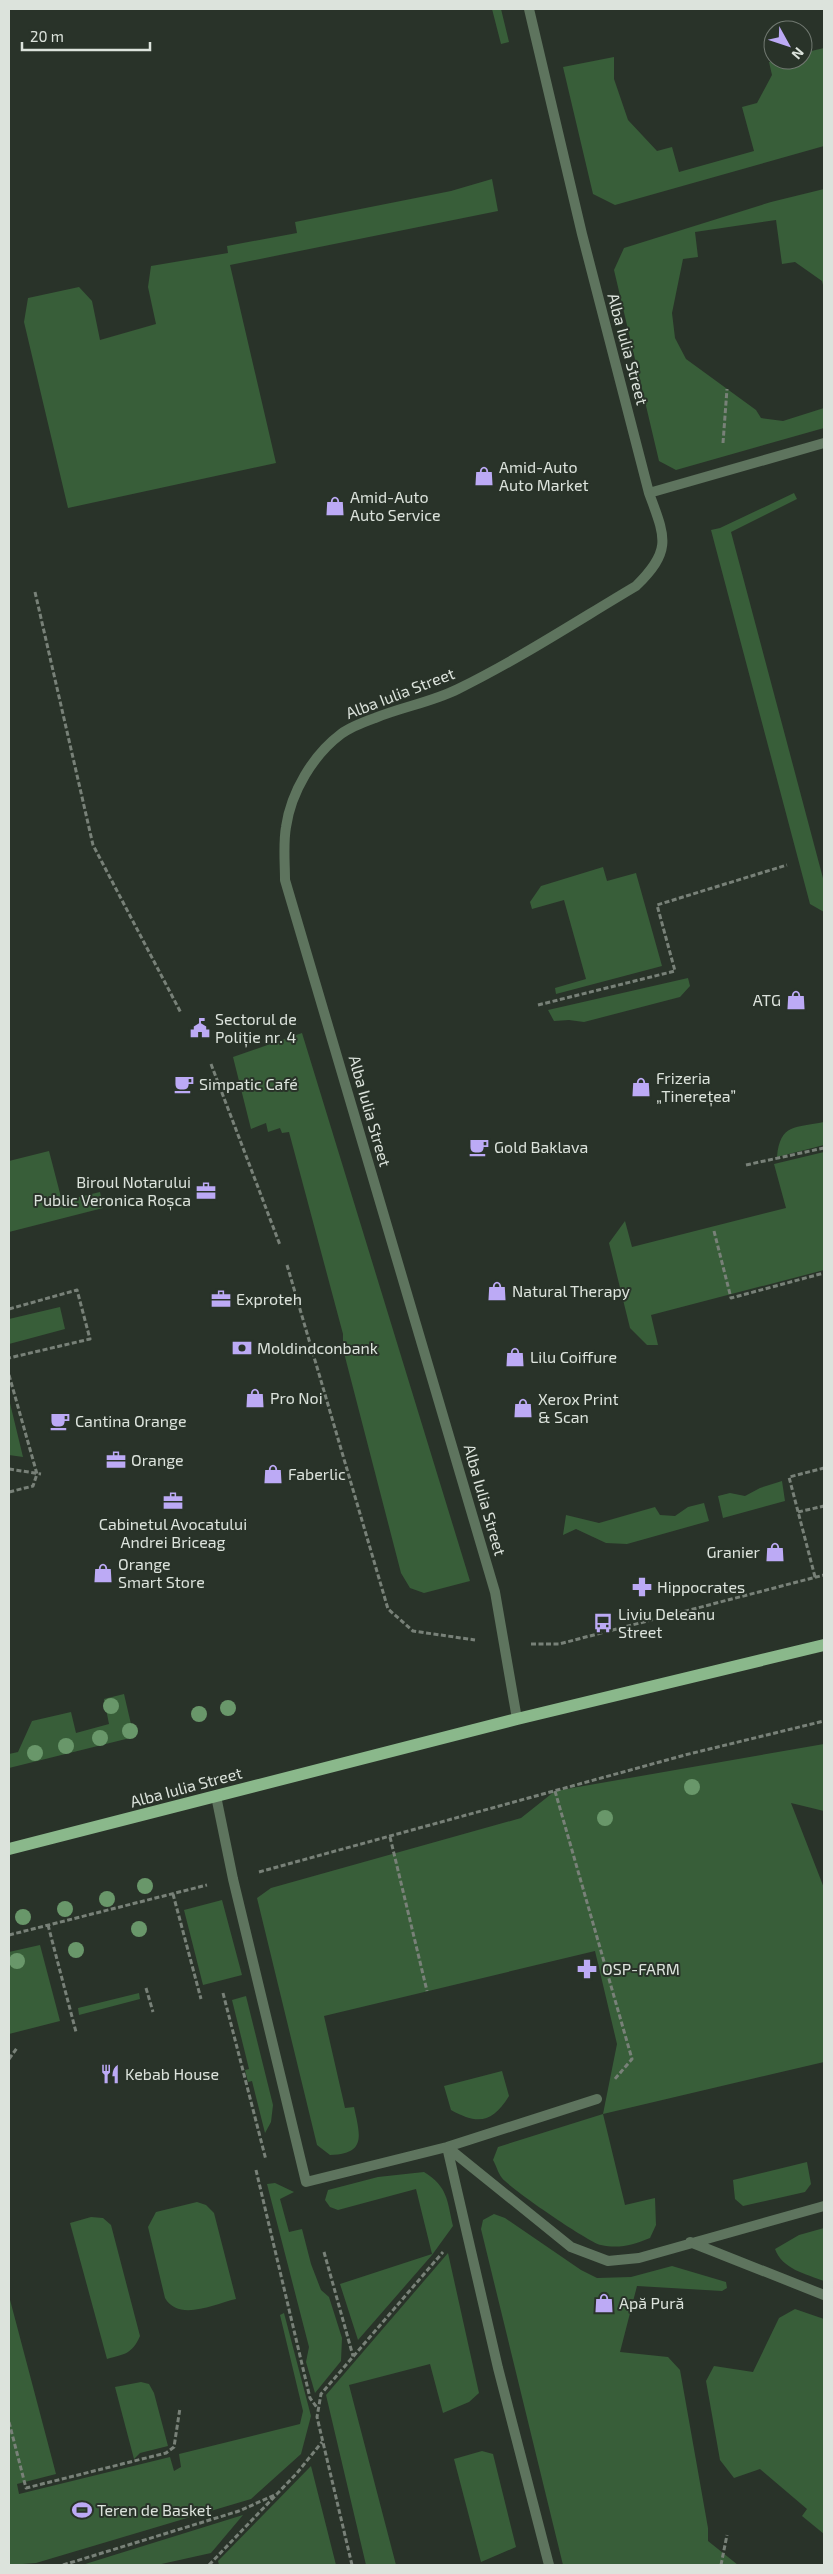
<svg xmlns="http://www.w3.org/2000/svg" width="833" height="2574" font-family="'Exo 2',sans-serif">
<rect width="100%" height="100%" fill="#293329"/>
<path fill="#385e39" d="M 492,9 L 501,9 L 509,42 L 501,44 Z
M 824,48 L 824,146 L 615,205 L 593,194 L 563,67 L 614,57 L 614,79 L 628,120 L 657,151 L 672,147 L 679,172 L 754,151 L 742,107 L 757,103 L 772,75 L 769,62 L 803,60 L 803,53 Z
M 492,179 L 498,211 L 230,265 L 276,463 L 68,508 L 24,322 L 28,298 L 79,287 L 92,301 L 100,340 L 156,324 L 148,287 L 151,266 L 228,253 L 227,246 L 297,233 L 295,222 L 451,191 Z
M 824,189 L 824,289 L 822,281 L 795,262 L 782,264 L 776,220 L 695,232 L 698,257 L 683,259 L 672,313 L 675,338 L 686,359 L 756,410 L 761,418 L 783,421 L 824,408 L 824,428 L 676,470 L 659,461 L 614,270 L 624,248 L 771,202 Z
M 794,493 L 797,499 L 731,532 L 824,882 L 824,912 L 810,904 L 711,530 L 720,528 Z
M 603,867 L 607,881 L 636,873 L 662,966 L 556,994 L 555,988 L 586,979 L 564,900 L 532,909 L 530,902 L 541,886 Z
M 688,978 L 690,986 L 680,997 L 584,1022 L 569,1020 L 554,1021 L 548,1010 Z
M 302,1033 L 470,1581 L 424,1593 L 410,1588 L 401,1573 L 343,1349 L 343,1334 L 289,1132 L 282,1133 L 280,1128 L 268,1132 L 266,1123 L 251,1129 L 233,1057 Z
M 824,1122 L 824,1145 L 777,1157 C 780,1123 796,1128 824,1122 Z
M 49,1151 L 62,1201 L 100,1192 L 103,1208 L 9,1232 L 9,1161 Z
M 824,1152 L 824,1270 L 651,1315 L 658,1345 L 647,1345 L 630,1328 L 609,1243 L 625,1221 L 632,1247 L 786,1208 L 774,1164 Z
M 60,1307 L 65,1329 L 9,1344 L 9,1319 Z
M 9,1399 L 23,1457 L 9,1455 Z
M 782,1481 L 785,1501 L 723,1518 L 718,1496 L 730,1493 L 745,1496 L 760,1488 Z
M 704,1503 L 709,1521 L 627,1544 L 606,1543 L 576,1529 L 563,1535 L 566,1515 L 599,1523 L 655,1507 L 660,1515 L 675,1516 L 688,1507 Z
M 124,1694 L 134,1737 L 9,1768 L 9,1754 L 18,1752 L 32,1721 L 71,1712 L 76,1733 L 109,1724 L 104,1699 Z
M 824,1744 L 824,1811 L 791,1803 L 824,1888 L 824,2062 L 603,2114 L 625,2205 L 655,2198 L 656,2225 L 650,2238 C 633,2245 619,2249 601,2245 C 588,2242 511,2189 502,2178 C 498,2173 496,2165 493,2160 L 498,2147 L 603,2114 L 617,2044 L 595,1951 L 324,2016 L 345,2108 L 354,2107 C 360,2135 367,2154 330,2155 L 317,2145 L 257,1898 L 271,1888 L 521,1818 L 555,1791 Z
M 222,1900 L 242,1975 L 203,1985 L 184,1910 Z
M 40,1945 L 60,2021 L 9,2034 L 9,1952 Z
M 139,1993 L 140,1999 L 79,2015 L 78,2008 Z
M 246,1996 L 273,2105 L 271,2122 L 265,2133 L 252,2081 L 248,2082 L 245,2070 L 249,2069 L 232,2000 Z
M 502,2071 L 509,2096 C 492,2123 478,2125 451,2110 L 444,2086 Z
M 807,2162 L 811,2184 L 805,2192 L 743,2206 L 735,2199 L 733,2180 Z
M 424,2172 C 448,2187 447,2200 453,2226 L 432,2255 L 358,2340 L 340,2284 L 432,2254 L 416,2189 L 338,2210 L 330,2207 L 325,2200 L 328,2190 L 378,2177 Z
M 275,2183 L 294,2192 L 280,2199 L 289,2232 L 302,2229 L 311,2264 L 321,2290 L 329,2297 L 342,2338 L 341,2361 L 315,2393 L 306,2362 L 309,2347 L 267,2184 Z
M 197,2202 L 206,2205 L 214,2213 L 236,2299 C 214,2304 179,2322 165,2298 L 148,2227 L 156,2212 Z
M 494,2214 L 505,2218 L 581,2270 L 597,2278 L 631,2277 L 672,2266 L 726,2282 L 727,2288 L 722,2291 L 637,2286 L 620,2352 L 668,2357 L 680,2370 L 708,2528 L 708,2541 L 738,2565 L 563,2565 L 481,2229 L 483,2220 Z
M 91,2217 L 103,2218 L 111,2225 L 140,2336 C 132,2354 125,2354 107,2359 L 70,2223 Z
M 824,2228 L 824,2281 C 806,2274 782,2269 775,2249 L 799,2235 Z
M 448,2253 L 479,2393 L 469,2402 L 443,2413 L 430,2364 L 349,2385 L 396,2565 L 366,2565 L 326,2395 Z
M 9,2296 L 56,2474 L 17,2484 L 19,2494 L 170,2457 L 174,2471 L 181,2467 L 179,2454 L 300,2424 L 303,2411 L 280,2315 L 284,2313 L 311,2416 L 301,2454 L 251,2499 L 36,2563 L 9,2565 Z
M 795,2309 L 824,2319 L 824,2534 L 802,2516 L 807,2509 L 760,2469 L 734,2478 L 720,2460 L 706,2381 L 714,2366 L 753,2372 L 779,2318 Z
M 141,2382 L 149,2384 L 154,2393 L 168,2446 L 140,2453 L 134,2459 L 115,2387 Z
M 482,2451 L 493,2454 L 516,2547 L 481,2562 L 454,2459 Z
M 311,2466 L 336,2565 L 219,2565 L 218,2561 Z
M 243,2515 L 211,2553 L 157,2565 L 82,2565 Z"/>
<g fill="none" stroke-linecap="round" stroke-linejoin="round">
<path stroke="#788178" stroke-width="3" stroke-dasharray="5 2.5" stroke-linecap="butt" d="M 723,443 L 727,389
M 35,592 L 93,845 L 181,1013
M 538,1005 L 675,971 L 657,905 L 787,865
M 211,1064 L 280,1245
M 746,1165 L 824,1148
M 714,1231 L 731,1298 L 824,1273
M 287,1265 L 388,1609 L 413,1631 L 475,1640
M 9,1309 L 77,1290 L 90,1339 L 9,1358
M 9,1375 L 37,1474 L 33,1486 L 9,1492
M 9,1469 L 41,1474
M 798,1512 L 824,1506
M 815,1577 L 789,1477 L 824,1468
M 531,1644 L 559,1644 L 824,1575
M 555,1791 L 632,2059 L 614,2080
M 390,1837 L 427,1991
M 259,1872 L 685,1755 L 824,1721
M 173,1894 L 201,1999
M 48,1925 L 76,2032
M 9,1935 L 207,1885
M 146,1988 L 153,2012
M 223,1993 L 266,2160
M 9,2059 L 17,2048
M 256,2170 L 310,2398 L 318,2409
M 324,2252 L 353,2356
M 9,2422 L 26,2488 L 166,2453 L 174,2447 L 180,2408
M 63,2565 L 239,2511 L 277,2494
M 209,2565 L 297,2473 L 322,2442
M 352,2565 L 317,2417 L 321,2394 L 443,2252
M 721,2565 L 727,2535"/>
<path stroke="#5e745e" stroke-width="10" d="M 649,493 L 824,443
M 517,1719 L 495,1592 L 285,880 C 285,863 283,844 286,827 C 291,792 313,755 341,734 C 350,727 364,722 375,718 C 402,707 432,702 458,689 C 519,659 577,621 636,586 C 673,550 665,537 649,493 L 582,234 L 529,9
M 216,1796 L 233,1879 L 306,2182 L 447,2147 L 597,2099
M 447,2147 L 498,2368 L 549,2565
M 447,2147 L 571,2247 L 608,2261 L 639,2258 L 824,2206
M 690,2242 L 824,2295"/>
<path stroke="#8ab88b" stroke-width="12" d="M 9,1849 L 517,1719 L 824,1645"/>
</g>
<g fill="#69976a">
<circle cx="111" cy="1706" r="8"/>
<circle cx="228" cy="1708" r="8"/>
<circle cx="199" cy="1714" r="8"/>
<circle cx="130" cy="1731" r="8"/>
<circle cx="100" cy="1738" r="8"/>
<circle cx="66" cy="1746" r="8"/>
<circle cx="35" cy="1753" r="8"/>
<circle cx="692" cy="1787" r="8"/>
<circle cx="605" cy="1818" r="8"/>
<circle cx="145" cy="1886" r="8"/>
<circle cx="107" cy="1899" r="8"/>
<circle cx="65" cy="1909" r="8"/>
<circle cx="23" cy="1917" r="8"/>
<circle cx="139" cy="1929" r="8"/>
<circle cx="76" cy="1950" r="8"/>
<circle cx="17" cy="1961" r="8"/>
</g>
<defs>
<symbol id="shop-bare" viewBox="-9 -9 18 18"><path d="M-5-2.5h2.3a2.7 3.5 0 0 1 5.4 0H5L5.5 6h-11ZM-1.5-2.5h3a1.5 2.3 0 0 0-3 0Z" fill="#bcaaf5" stroke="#293329" stroke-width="2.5" paint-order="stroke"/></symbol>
<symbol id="civic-bare" viewBox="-9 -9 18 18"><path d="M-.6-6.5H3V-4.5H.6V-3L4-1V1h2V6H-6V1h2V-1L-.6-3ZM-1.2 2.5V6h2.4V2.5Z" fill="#bcaaf5" stroke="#293329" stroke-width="2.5" paint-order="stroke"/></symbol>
<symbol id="cafe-bare" viewBox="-9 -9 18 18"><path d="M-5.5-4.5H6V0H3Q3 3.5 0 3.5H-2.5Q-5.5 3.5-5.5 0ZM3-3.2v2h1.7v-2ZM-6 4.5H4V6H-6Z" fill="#bcaaf5" stroke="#293329" stroke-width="2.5" paint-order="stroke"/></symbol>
<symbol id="office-bare" viewBox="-9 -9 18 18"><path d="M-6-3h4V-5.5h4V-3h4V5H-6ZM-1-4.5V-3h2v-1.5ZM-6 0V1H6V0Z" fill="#bcaaf5" stroke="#293329" stroke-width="2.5" paint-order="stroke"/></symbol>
<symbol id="bank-bare" viewBox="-9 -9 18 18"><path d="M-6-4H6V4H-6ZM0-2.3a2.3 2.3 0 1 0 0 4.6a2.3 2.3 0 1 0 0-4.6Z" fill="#bcaaf5" stroke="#293329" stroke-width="2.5" paint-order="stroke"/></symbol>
<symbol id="pharmacy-bare" viewBox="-9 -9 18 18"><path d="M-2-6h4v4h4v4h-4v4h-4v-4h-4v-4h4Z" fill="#bcaaf5" stroke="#293329" stroke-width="2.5" paint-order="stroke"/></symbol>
<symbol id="bus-bare" viewBox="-9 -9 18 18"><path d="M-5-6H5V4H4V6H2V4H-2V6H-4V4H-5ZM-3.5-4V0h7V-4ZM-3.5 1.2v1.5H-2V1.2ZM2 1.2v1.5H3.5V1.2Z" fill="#bcaaf5" stroke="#293329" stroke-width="2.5" paint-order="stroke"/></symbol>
<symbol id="restaurant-bare" viewBox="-9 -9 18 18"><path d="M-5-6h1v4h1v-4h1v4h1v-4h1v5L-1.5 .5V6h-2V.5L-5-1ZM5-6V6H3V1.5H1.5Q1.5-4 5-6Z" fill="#bcaaf5" stroke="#293329" stroke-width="2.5" paint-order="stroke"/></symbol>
<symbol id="stadium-bare" viewBox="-9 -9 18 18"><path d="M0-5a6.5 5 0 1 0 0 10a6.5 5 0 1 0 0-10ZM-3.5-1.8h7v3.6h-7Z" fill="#bcaaf5" stroke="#293329" stroke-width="2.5" paint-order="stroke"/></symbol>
</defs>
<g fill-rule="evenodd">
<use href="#shop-bare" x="470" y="462" width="28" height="28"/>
<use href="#shop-bare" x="321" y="492" width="28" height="28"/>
<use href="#shop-bare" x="782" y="986" width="28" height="28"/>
<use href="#civic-bare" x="186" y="1014" width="28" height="28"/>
<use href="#cafe-bare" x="170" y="1070" width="28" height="28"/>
<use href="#shop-bare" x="627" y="1073" width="28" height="28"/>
<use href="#cafe-bare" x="465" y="1133" width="28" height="28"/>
<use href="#office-bare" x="192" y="1177" width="28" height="28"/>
<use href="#shop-bare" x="483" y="1277" width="28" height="28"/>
<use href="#office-bare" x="207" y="1285" width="28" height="28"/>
<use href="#bank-bare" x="228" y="1334" width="28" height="28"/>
<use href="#shop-bare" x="501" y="1343" width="28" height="28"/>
<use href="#shop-bare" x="241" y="1384" width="28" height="28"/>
<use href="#shop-bare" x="509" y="1394" width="28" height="28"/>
<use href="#cafe-bare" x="46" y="1407" width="28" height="28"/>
<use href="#office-bare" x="102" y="1446" width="28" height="28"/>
<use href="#shop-bare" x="259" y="1460" width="28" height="28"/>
<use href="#office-bare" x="159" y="1487" width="28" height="28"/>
<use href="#shop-bare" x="761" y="1538" width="28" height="28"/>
<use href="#shop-bare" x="89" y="1559" width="28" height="28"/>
<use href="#pharmacy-bare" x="628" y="1573" width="28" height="28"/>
<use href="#bus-bare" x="589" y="1609" width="28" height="28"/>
<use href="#pharmacy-bare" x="573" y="1955" width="28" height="28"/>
<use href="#restaurant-bare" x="96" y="2060" width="28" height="28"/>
<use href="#shop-bare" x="590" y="2289" width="28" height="28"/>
<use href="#stadium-bare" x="68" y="2496" width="28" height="28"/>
</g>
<g text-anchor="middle" stroke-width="4" stroke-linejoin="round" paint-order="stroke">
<g font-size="16" fill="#dce3dc" stroke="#293329">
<text transform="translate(628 349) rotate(75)" y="6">Alba Iulia Street</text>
<text transform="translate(400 693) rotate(-21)" y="6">Alba Iulia Street</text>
<text transform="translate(370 1111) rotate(74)" y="6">Alba Iulia Street</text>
<text transform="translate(485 1500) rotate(74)" y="6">Alba Iulia Street</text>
<text transform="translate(186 1787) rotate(-15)" y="6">Alba Iulia Street</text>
</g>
<g font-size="16" fill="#dce3dc" stroke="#293329" text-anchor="start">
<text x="499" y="473">Amid-Auto<tspan x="499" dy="18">Auto Market</tspan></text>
<text x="350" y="503">Amid-Auto<tspan x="350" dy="18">Auto Service</tspan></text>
<text x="781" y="1006" text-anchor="end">ATG</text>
<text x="215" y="1025">Sectorul de<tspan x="215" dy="18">Poliție nr. 4</tspan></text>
<text x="656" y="1084">Frizeria<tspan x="656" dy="18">„Tinerețea”</tspan></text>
<text x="199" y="1090">Simpatic Café</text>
<text x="494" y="1153">Gold Baklava</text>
<text x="191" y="1188" text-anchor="end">Biroul Notarului<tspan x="191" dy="18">Public Veronica Roșca</tspan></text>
<text x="512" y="1297">Natural Therapy</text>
<text x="236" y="1305">Exproteh</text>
<text x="257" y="1354">Moldindconbank</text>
<text x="530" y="1363">Lilu Coiffure</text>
<text x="270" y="1404">Pro Noi</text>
<text x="538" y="1405">Xerox Print<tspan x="538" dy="18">&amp; Scan</tspan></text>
<text x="75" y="1427">Cantina Orange</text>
<text x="131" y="1466">Orange</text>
<text x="288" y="1480">Faberlic</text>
<text x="173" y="1530" text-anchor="middle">Cabinetul Avocatului<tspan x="173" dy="18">Andrei Briceag</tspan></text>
<text x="760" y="1558" text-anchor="end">Granier</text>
<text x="118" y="1570">Orange<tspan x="118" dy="18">Smart Store</tspan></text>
<text x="657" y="1593">Hippocrates</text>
<text x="618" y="1620">Liviu Deleanu<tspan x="618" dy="18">Street</tspan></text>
<text x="602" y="1975">OSP-FARM</text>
<text x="125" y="2080">Kebab House</text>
<text x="619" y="2309">Apă Pură</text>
<text x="97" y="2516">Teren de Basket</text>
</g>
</g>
<rect width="833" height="2574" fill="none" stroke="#dce3dc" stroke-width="20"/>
<g transform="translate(788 45) rotate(130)"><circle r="24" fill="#293329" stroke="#717971"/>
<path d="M0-4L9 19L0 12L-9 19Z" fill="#bcaaf5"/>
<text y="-8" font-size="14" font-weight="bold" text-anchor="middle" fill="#dce3dc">N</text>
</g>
<path d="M22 42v8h128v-8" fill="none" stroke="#dce3dc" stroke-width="2.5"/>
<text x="30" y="42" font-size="15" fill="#dce3dc" stroke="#293329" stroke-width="4" paint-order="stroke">20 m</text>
</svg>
